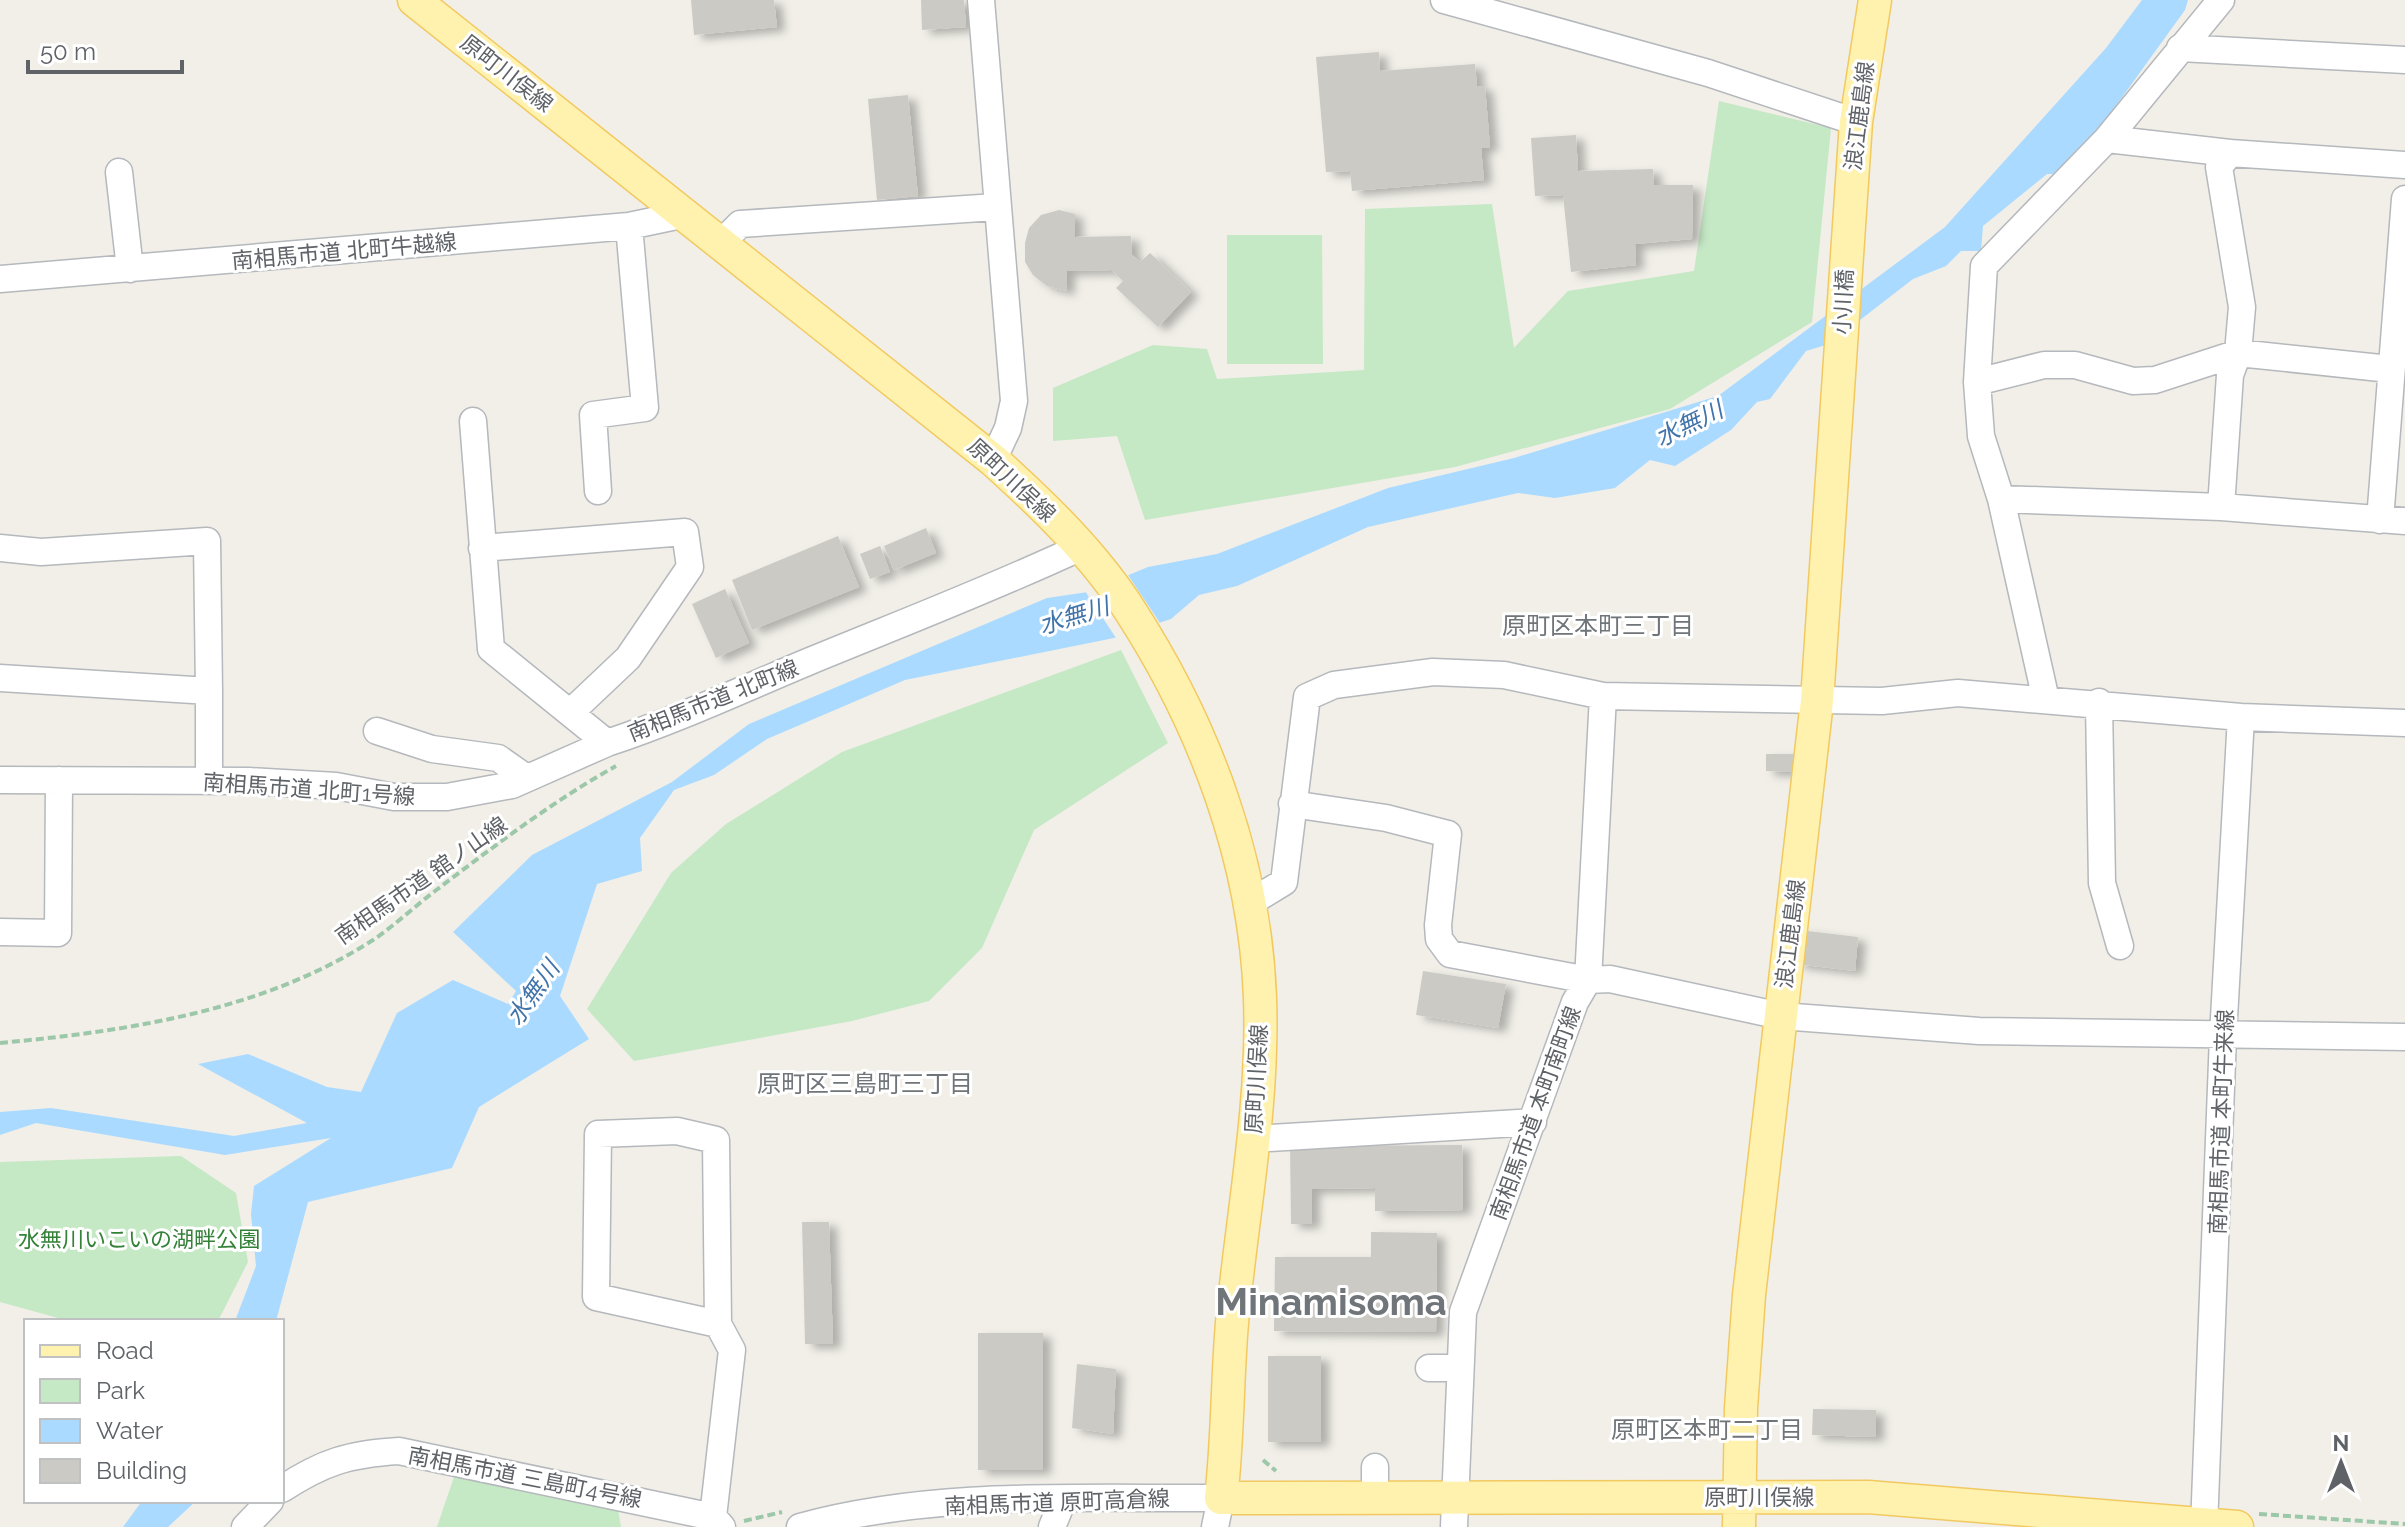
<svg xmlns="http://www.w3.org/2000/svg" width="2405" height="1527" font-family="Raleway,'Noto Sans JP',sans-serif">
<defs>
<filter id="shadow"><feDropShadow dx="8" dy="4.5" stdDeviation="4" flood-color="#0004"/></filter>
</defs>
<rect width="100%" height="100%" fill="#f1efe8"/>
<path fill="#c5e8c5" d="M 1719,101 L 1831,128 L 1812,322 L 1670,409 L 1455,467 L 1145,520 L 1117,436 L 1053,441 L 1053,388 L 1153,345 L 1207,349 L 1217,379 L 1364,370 L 1365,209 L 1492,204 L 1514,348 L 1568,291 L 1694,271 Z
M 1227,235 L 1322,235 L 1323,364 L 1227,364 Z
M 1121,650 L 1168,743 L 1034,830 L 982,948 L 929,1001 L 852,1021 L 634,1061 L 587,1009 L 671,873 L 726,824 L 842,752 Z
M 181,1156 L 236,1193 L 248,1262 L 218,1321 L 69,1321 L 0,1302 L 0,1162 Z
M 456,1471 L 618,1509 L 621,1527 L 437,1527 Z"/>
<path fill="#aadaff" d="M 2142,0 L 2188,0 L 2185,10 L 2097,132 L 2055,174 L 2047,174 L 1983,226 L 1981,251 L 1961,251 L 1946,266 L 1913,279 L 1829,344 L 1806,351 L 1770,399 L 1757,402 L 1731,430 L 1675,466 L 1650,460 L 1615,488 L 1555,498 L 1518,493 L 1368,527 L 1237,586 L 1199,595 L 1171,619 L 1114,638 L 905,680 L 767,739 L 714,775 L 674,790 L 640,838 L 642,871 L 597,884 L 560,996 L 589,1039 L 479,1107 L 452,1168 L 308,1202 L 276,1321 L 235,1321 L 256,1266 L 251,1214 L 254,1186 L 331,1138 L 225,1155 L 36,1123 L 0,1135 L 0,1112 L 51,1108 L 234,1136 L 307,1123 L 198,1064 L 248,1054 L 327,1087 L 361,1092 L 397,1013 L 453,980 L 508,1004 L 516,991 L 453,932 L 532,855 L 672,782 L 749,724 L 1047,598 L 1088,592 L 1148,567 L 1217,554 L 1388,488 L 1514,458 L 1718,396 L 1945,227 L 2106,48 Z
M 142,1501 L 196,1501 L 168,1527 L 123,1527 Z"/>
<path fill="#f1efe8" d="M 1126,572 L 1162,626 L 1118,641 L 1083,588 Z"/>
<path fill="#cccac5" filter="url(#shadow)" d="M 691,0 L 774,0 L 777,27 L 694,35 Z
M 921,0 L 964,0 L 966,27 L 922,30 Z
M 1379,52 L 1380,71 L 1475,64 L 1477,87 L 1485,86 L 1490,147 L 1481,148 L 1484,180 L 1352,191 L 1350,171 L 1326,172 L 1316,57 Z
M 908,95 L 918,196 L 877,200 L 868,99 Z
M 1576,135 L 1578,171 L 1653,169 L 1654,185 L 1693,185 L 1692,239 L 1635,244 L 1636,265 L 1571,272 L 1563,195 L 1535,196 L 1531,138 Z
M 1059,210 L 1075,214 L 1075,237 L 1131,236 L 1132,255 L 1140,262 L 1150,253 L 1191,292 L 1158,327 L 1116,288 L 1123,281 L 1111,270 L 1067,271 L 1067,291 L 1047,286 L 1033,275 L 1025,262 L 1025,243 L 1029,228 L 1041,215 Z
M 926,528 L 936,553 L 894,570 L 884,546 Z
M 838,536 L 859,587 L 752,630 L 732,580 Z
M 880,546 L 890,572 L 870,579 L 860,554 Z
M 725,589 L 749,643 L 716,658 L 692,604 Z
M 1766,754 L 1795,754 L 1795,772 L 1766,771 Z
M 1799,930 L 1858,937 L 1855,971 L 1796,964 Z
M 1423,971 L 1506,984 L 1498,1028 L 1416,1015 Z
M 1462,1145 L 1463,1210 L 1375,1211 L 1375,1188 L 1312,1189 L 1312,1224 L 1291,1224 L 1290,1146 Z
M 802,1222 L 829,1222 L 833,1344 L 805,1344 Z
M 1371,1232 L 1437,1233 L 1436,1332 L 1274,1331 L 1275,1257 L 1371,1257 Z
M 978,1333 L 1043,1333 L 1043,1470 L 978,1470 Z
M 1268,1356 L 1321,1356 L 1321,1442 L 1268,1442 Z
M 1077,1364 L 1116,1369 L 1113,1434 L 1072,1428 Z
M 1813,1409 L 1876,1410 L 1876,1437 L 1812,1435 Z"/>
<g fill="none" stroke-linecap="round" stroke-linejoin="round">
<defs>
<path id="minor" d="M 981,0 L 1014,401 L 1008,428 L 993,460
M 1444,0 L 1708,73 L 1856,122
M 2180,48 L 2405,60
M 2107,139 L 2230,153
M 119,172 L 130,269
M 722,242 L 740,224 L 996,207
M 0,279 L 629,226 L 686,214
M 1977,382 L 2044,365 L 2075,365 L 2133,381 L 2155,380 L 2238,353 L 2390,369
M 473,421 L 491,649 L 607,743 C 677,720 743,689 810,661 C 900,624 991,589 1079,548
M 598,491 L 593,415 L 645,408 L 629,226
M 2001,499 L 2221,507 L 2405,521
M 2221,507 L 2230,375 L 2238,353 L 2242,307 L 2219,167 L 2230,153 L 2405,165
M 2380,520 L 2405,199
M 0,548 L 41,552 L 207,541 L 209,691
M 482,548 L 685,532 L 690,567 L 628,658 L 572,711
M 0,678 L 209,691 L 209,780
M 2046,700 L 2001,499 L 1981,436 L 1977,382 L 1984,266 L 2107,139 L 2221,0
M 2099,702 L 2102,883 L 2120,946
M 377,731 L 432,749 L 498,758 L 525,777
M 0,780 L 249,781 L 336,786 L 394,797 L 447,797 L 512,785 L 607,743
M 1292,804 L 1386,818 L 1448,834 L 1438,925 L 1439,939 L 1450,954 L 1588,980 L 1610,979 L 1781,1016 L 1979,1031 L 2405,1037
M 1251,902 L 1284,882 L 1307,697 L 1334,685 L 1433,672 L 1504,675 L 1603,696 L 1882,701 L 1958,693 L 2241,717 L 2405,723
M 0,932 L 58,933 L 59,780
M 1253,1139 L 1533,1122
M 1429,1368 L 1459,1368
M 1375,1467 L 1375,1497
M 282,1489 C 323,1462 349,1454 399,1451 L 713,1517 L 722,1527
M 713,1517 L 732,1350 L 718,1324 L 596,1297 L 598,1134 L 677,1131 L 716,1140 L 718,1324
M 245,1527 L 270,1501
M 800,1527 C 935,1490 1082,1499 1221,1498 L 1215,1527
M 1052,1527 L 1063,1500
M 1454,1527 L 1463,1312 L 1575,1002 L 1588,980 L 1603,696
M 2204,1527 L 2223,1036 L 2241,717"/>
<path id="major" d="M 414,0 L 993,460 C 1043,505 1095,555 1131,612 C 1205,727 1255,860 1260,998 C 1264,1106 1242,1215 1232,1323 C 1227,1381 1228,1440 1221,1498 L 1868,1497 L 2237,1527
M 1739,1527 L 1741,1408 L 1749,1295 L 1817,701 L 1856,122 L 1875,0"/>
</defs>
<use href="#minor" stroke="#b5b8bc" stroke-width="29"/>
<use href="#major" stroke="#f2c960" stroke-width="35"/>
<path stroke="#9cc7a9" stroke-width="4" stroke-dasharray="8 4" stroke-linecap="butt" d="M 0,1043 C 128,1031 263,1011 373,940 C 395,925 414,907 435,891 C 493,847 553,801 616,766
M 1263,1460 L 1276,1471
M 2259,1514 L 2405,1524
M 744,1521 L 782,1512"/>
<use href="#minor" stroke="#fff" stroke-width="26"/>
<use href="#major" stroke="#fff2af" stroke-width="32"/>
</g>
<g text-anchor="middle" stroke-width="6" stroke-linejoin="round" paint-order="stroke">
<g font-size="22" fill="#5f6368" stroke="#fff">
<text transform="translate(507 73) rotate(38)" y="8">原町川俣線</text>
<text transform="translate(1859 116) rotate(-83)" y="8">浪江鹿島線</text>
<text transform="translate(344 251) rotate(-5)" y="8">南相馬市道 北町牛越線</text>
<text transform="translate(1843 302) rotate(-87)" y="8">小川橋</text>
<text transform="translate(1012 480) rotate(43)" y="8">原町川俣線</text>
<text transform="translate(713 700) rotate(-22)" y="8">南相馬市道 北町線</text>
<text transform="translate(309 789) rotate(4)" y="8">南相馬市道 北町1号線</text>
<text transform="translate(421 880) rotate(-35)" y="8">南相馬市道 舘ノ山線</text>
<text transform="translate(1790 934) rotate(-83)" y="8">浪江鹿島線</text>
<text transform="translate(1256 1079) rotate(-87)" y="8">原町川俣線</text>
<text transform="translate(1535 1113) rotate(-70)" y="8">南相馬市道 本町南町線</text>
<text transform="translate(2221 1122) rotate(-88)" y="8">南相馬市道 本町牛来線</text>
<text transform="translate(525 1477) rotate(11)" y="8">南相馬市道 三島町4号線</text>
<text x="1759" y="1505">原町川俣線</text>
<text transform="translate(1057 1502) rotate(-2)" y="8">南相馬市道 原町高倉線</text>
</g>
<g font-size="22" fill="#348238" stroke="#fff">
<text x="139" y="1247">水無川いこいの湖畔公園</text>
</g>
<g font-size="24" font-style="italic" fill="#4174aa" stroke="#fff">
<text transform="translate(1689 424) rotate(-26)" y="8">水無川</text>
<text transform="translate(1074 616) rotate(-17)" y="8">水無川</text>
<text transform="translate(533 993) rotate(-55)" y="8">水無川</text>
</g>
<g font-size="24" fill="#70757a" stroke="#fff">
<text x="1598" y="634">原町区本町三丁目</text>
<text x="865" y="1092">原町区三島町三丁目</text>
<text x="1707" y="1438">原町区本町二丁目</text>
</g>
<g font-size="38" font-weight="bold" fill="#70757a" stroke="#fff">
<text x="1331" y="1315">Minamisoma</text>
</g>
</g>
<rect x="24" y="1319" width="260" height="184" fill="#ffffff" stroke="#bfc1c3" stroke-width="2"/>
<rect x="40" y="1345" width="40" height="12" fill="#fff2af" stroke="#bfc1c3" stroke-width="2"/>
<text x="96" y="1359" font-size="24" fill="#5f6368">Road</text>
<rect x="40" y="1379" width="40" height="24" fill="#c5e8c5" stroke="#bfc1c3" stroke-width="2"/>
<text x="96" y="1399" font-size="24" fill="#5f6368">Park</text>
<rect x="40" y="1419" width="40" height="24" fill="#aadaff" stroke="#bfc1c3" stroke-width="2"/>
<text x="96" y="1439" font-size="24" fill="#5f6368">Water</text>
<rect x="40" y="1459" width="40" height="24" fill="#cccac5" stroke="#bfc1c3" stroke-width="2"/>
<text x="96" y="1479" font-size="24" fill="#5f6368">Building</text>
<g transform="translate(2341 1463)" stroke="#ffffff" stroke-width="6" paint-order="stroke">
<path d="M0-6L14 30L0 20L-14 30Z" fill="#5f6368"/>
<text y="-12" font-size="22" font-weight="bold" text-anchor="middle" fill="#5f6368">N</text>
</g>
<path d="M28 60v12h154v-12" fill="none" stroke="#5f6368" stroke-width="4"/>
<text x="40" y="60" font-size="24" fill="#5f6368" stroke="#ffffff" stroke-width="6" paint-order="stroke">50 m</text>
</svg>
